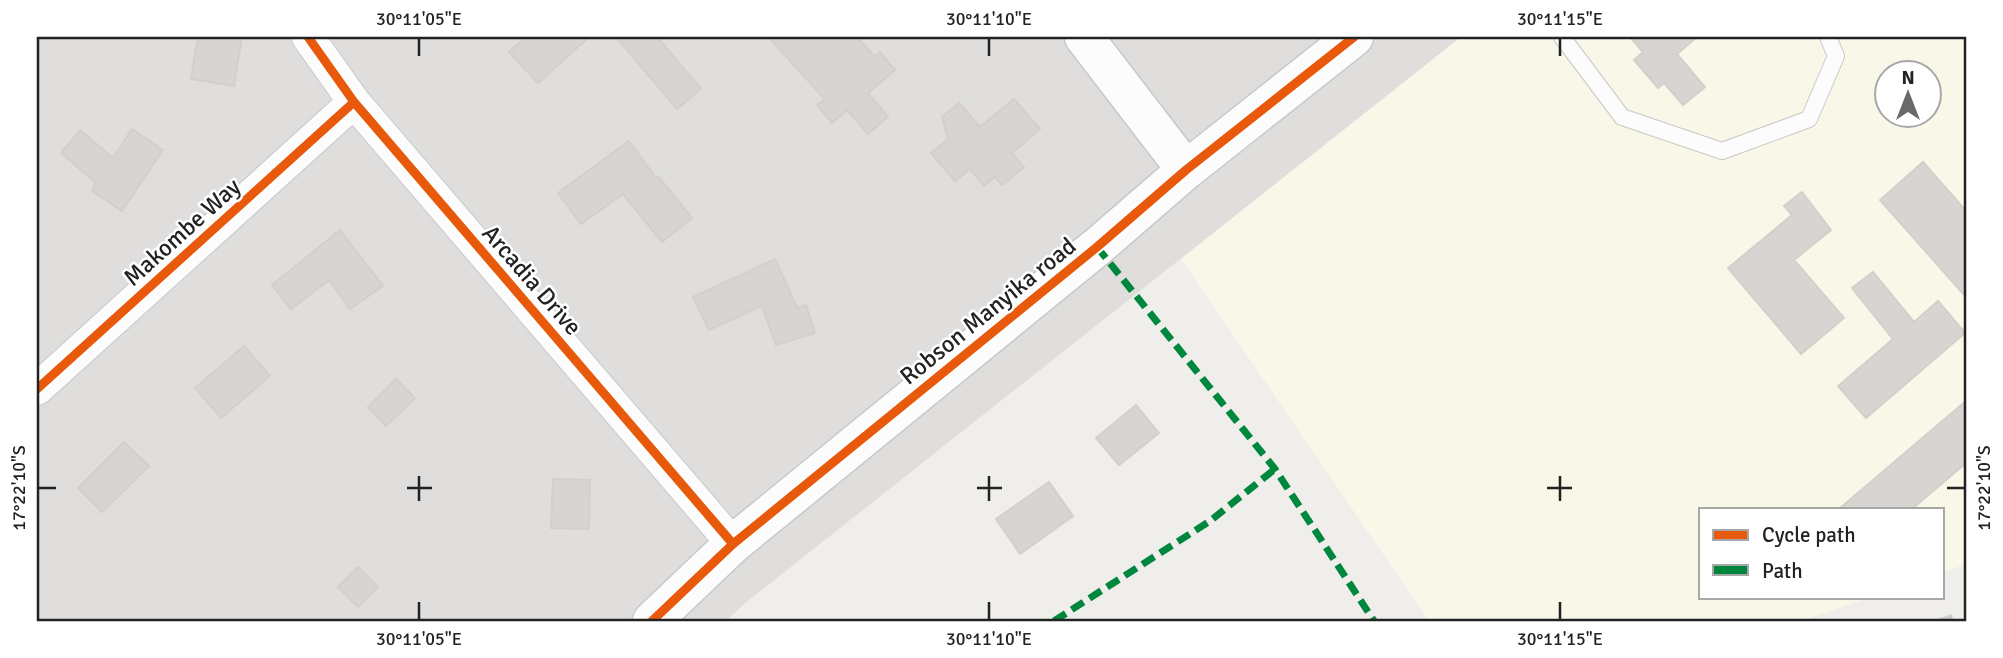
<svg xmlns="http://www.w3.org/2000/svg" width="2003" height="658" font-family="Signika,sans-serif">
<rect width="100%" height="100%" fill="#f0eeeb"/>
<path fill="#dfdedc" d="M 37,37 L 1461,37 L 744,604 L 726,621 L 37,621 Z"/>
<path fill="#f8f7e8" fill-rule="evenodd" d="M 1461,37 L 1966,37 L 1966,564 L 1942,573 L 1942,509 L 1700,509 L 1700,597 L 1871,597 L 1800,621 L 1429,621 L 1181,259 ZM 1888,74 L 1930,74 L 1930,116 L 1888,116 Z"/>
<path fill="#d7d4d2" stroke="#d3d0cc" stroke-width="2" d="M 198,37 L 242,37 L 234,86 L 191,79 Z
M 526,37 L 589,37 L 538,83 L 509,52 Z
M 616,37 L 657,37 L 701,89 L 677,109 Z
M 768,37 L 857,37 L 875,57 L 880,52 L 895,70 L 868,93 L 888,117 L 868,134 L 847,110 L 832,123 L 817,105 L 825,99 Z
M 1630,37 L 1697,37 L 1677,54 L 1705,87 L 1683,105 L 1664,83 L 1658,88 L 1634,60 L 1643,52 Z
M 1014,99 L 1040,129 L 1012,153 L 1024,167 L 1002,185 L 995,177 L 984,186 L 970,169 L 955,181 L 931,153 L 948,139 L 942,117 L 959,103 L 980,127 Z
M 132,129 L 163,150 L 122,211 L 92,191 L 96,183 L 61,153 L 80,130 L 113,158 Z
M 629,141 L 656,178 L 658,176 L 692,218 L 662,242 L 623,194 L 581,224 L 558,193 Z
M 1923,162 L 1966,211 L 1966,297 L 1880,200 Z
M 1802,192 L 1831,230 L 1794,260 L 1844,318 L 1801,354 L 1728,268 L 1792,215 L 1784,206 Z
M 340,230 L 383,286 L 350,309 L 329,280 L 291,309 L 272,285 Z
M 775,259 L 797,308 L 806,305 L 815,333 L 776,345 L 762,306 L 709,330 L 693,297 Z
M 1873,272 L 1914,322 L 1938,301 L 1965,333 L 1866,418 L 1838,386 L 1893,339 L 1852,288 Z
M 244,346 L 270,376 L 221,418 L 195,388 Z
M 396,379 L 415,398 L 386,426 L 368,407 Z
M 1966,401 L 1966,463 L 1912,509 L 1839,509 Z
M 1136,405 L 1159,433 L 1119,465 L 1096,438 Z
M 124,442 L 149,466 L 102,512 L 78,488 Z
M 553,479 L 590,480 L 589,529 L 551,528 Z
M 1049,482 L 1073,516 L 1020,554 L 996,519 Z
M 358,567 L 378,587 L 358,607 L 338,587 Z"/>
<g fill="none" stroke-linecap="round" stroke-linejoin="round">
<defs>
<path id="service" d="M 1562,37 L 1622,117 L 1722,151 L 1809,119 L 1836,56 L 1828,37"/>
<path id="minor" d="M 308,37 L 354,102 L 733,544
M 37,389 L 354,102"/>
<path id="tertiary" d="M 1084,37 L 1186,170
M 652,621 L 733,544 L 1097,247 L 1186,170 L 1354,37"/>
</defs>
<use href="#service" stroke="#c9c8c7" stroke-width="18"/>
<use href="#minor" stroke="#c9c8c7" stroke-width="34"/>
<use href="#tertiary" stroke="#c9c8c7" stroke-width="41"/>
<use href="#service" stroke="#fdfcfc" stroke-width="16"/>
<use href="#minor" stroke="#fdfcfc" stroke-width="32"/>
<use href="#tertiary" stroke="#fdfcfc" stroke-width="38"/>
<path stroke="#ccc" stroke-width="5" stroke-dasharray="14 14" stroke-linecap="butt" d="M 1939,621 L 1966,612"/>
<path stroke="#00873e" stroke-width="7" stroke-dasharray="14 7" stroke-linecap="butt" d="M 1097,247 L 1275,469 L 1374,621
M 1054,621 L 1210,521 L 1275,469"/>
<defs>
<path id="cycleway" d="M 308,37 L 354,102 L 733,544
M 37,389 L 354,102
M 652,621 L 733,544 L 1097,247 L 1186,170 L 1354,37"/>
</defs>
<use href="#cycleway" stroke="#fff" stroke-width="13"/>
<use href="#cycleway" stroke="#e8590c" stroke-width="9"/>
</g>
<path fill="none" stroke="#222" stroke-width="2.5" d="M 419,38 L 419,56M 989,38 L 989,56M 1560,38 L 1560,56M 419,476 L 419,501M 989,476 L 989,501M 1560,476 L 1560,501M 38,488 L 56,488M 407,488 L 432,488M 977,488 L 1002,488M 1547,488 L 1572,488M 1947,488 L 1965,488M 419,602 L 419,620M 989,602 L 989,620M 1560,602 L 1560,620"/>
<g text-anchor="middle" stroke-width="5" stroke-linejoin="round" paint-order="stroke">
<g font-size="24" fill="#222" stroke="#fff">
<text transform="translate(182 232) rotate(-42)" y="8">Makombe Way</text>
<text transform="translate(532 280) rotate(49)" y="8">Arcadia Drive</text>
<text transform="translate(988 311) rotate(-39)" y="8">Robson Manyika road</text>
</g>
</g>
<rect width="2003" height="658" fill="none" stroke="#ffffff" stroke-width="77"/>
<rect x="1699" y="508" width="245" height="91" fill="#ffffff" stroke="#a7a7a7" stroke-width="2"/>
<rect x="1713" y="530" width="35" height="10" fill="#e8590c" stroke="#a7a7a7" stroke-width="2"/>
<text x="1762" y="542" font-size="21" fill="#222222">Cycle path</text>
<rect x="1713" y="565" width="35" height="10" fill="#00873e" stroke="#a7a7a7" stroke-width="2"/>
<text x="1762" y="578" font-size="21" fill="#222222">Path</text>
<g transform="translate(1908 94)"><circle r="33" fill="#ffffff" stroke="#a7a7a7" stroke-width="2"/>
<path d="M0-5L12 26L0 18L-12 26Z" fill="#6a6968"/>
<text y="-10" font-size="19" font-weight="bold" text-anchor="middle" fill="#222222">N</text>
</g>
<rect x="38" y="38" width="1927" height="582" fill="none" stroke="#222" stroke-width="2.5"/>
<g font-size="18" text-anchor="middle" fill="#222">
<text x="419" y="25">30°11'05"E</text>
<text x="989" y="25">30°11'10"E</text>
<text x="1560" y="25">30°11'15"E</text>
<text transform="translate(19 488) rotate(-90)" y="6">17°22'10"S</text>
<text transform="translate(1984 488) rotate(-90)" y="6">17°22'10"S</text>
<text x="419" y="645">30°11'05"E</text>
<text x="989" y="645">30°11'10"E</text>
<text x="1560" y="645">30°11'15"E</text>
</g>
</svg>
